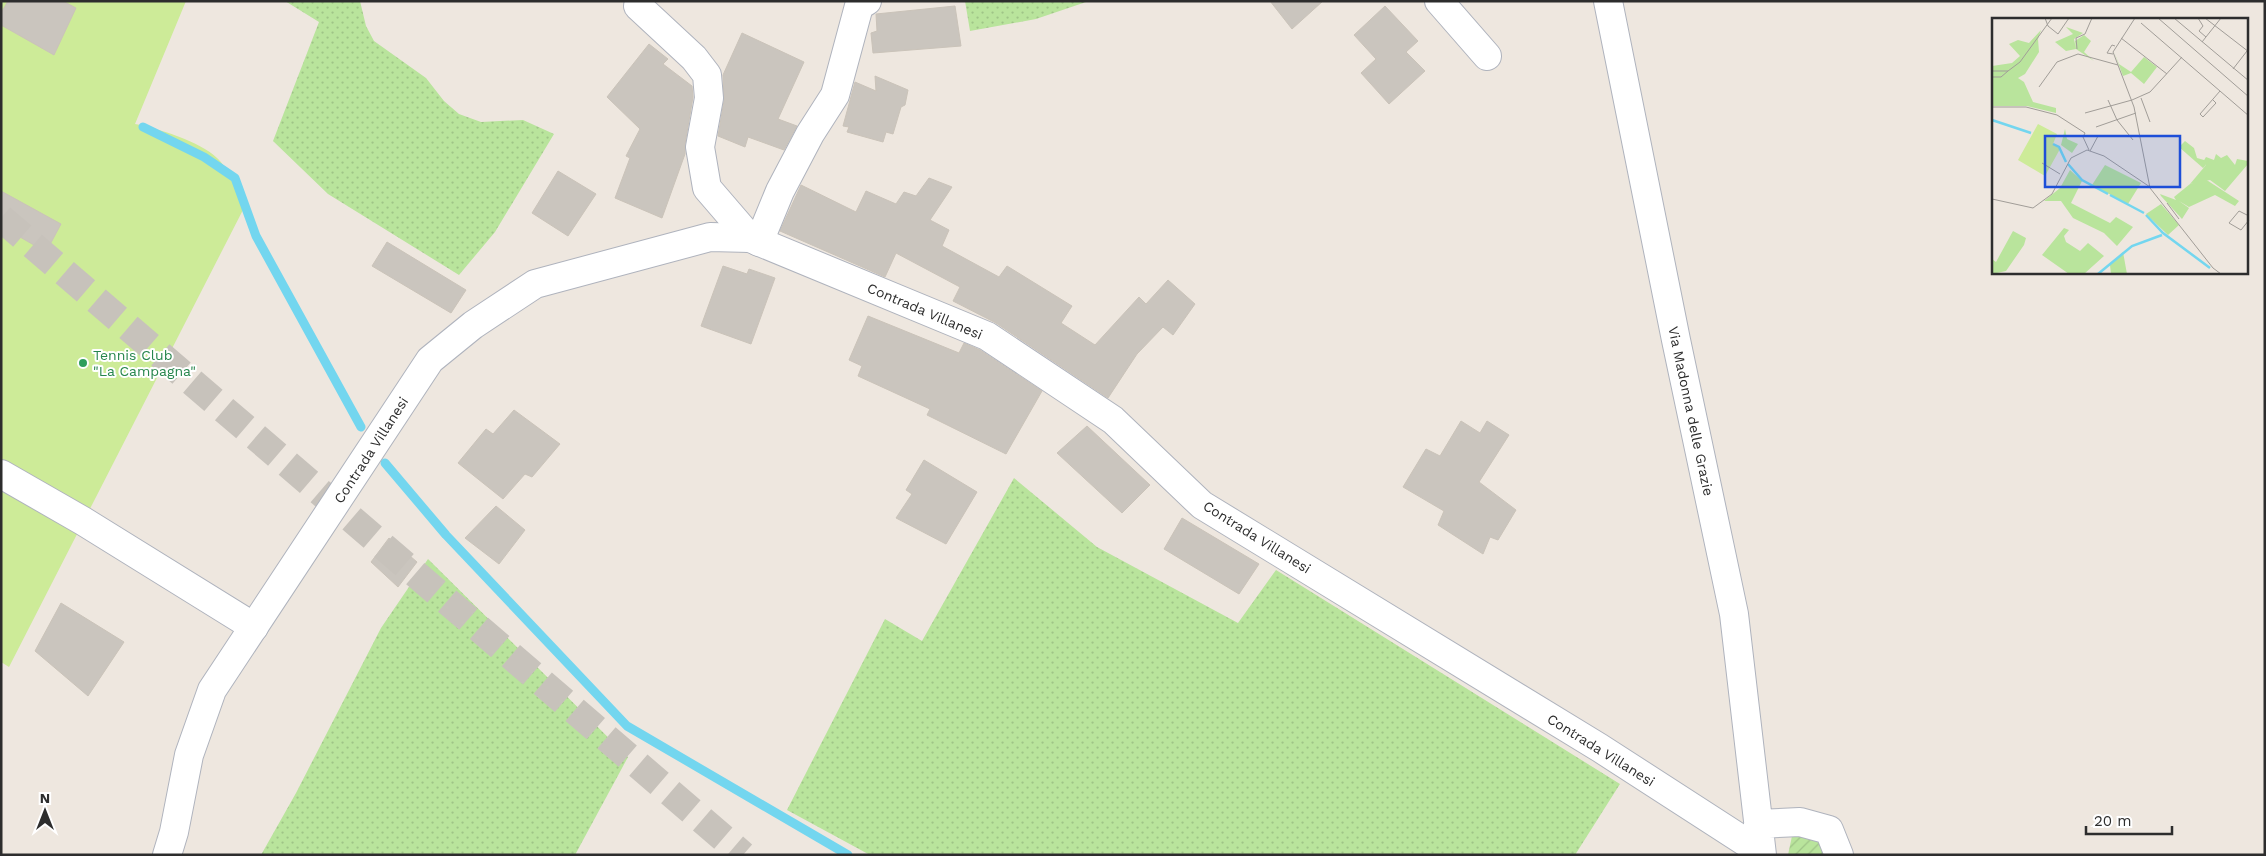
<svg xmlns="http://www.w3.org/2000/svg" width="2266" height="856" font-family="'Work Sans',sans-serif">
<defs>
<pattern id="grass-dots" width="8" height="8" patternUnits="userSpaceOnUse" patternTransform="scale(1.25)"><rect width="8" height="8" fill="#b9e49c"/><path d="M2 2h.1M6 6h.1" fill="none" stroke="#9fc487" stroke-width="1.8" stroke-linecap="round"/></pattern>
<pattern id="garden-furrows" width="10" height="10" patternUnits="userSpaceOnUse" patternTransform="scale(1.25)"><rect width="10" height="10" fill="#b9e49c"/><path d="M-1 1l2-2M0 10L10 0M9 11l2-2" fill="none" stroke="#9fc487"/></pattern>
</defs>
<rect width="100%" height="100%" fill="#eee7df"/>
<path fill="url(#grass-dots)" d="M 285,1 L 360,1 L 366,26 L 374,41 L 426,78 L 444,101 L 459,114 L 481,122 L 523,120 L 554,134 L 495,232 L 459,275 L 328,194 L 273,141 L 319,22 Z
M 965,1 L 1089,1 L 1036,19 L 970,31 Z
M 1014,478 L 1097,547 L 1238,623 L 1276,570 L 1620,784 L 1575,855 L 870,855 L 787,810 L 885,619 L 922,641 Z
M 428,559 L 628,757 L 575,855 L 261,855 L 296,793 L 381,628 Z"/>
<path fill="url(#garden-furrows)" d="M 1806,835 L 1821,836 L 1833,855 L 1788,855 L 1792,836 Z"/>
<path fill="#cdeb98" d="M 1,1 L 186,1 L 135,124 C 157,128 201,142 217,158 C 228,168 238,192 246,204 L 9,667 L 1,662 Z"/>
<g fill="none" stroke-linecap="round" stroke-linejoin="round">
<path stroke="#73d6ef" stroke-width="9" d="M 143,127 L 204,157 L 235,178 L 256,236 L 361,427
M 385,463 L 446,535 L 627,726 L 848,855"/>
</g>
<path fill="#cac5be" stroke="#cac3b9" d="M 8,1 L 63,1 L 76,8 L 54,55 L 1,25 L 1,13 Z
M 1270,1 L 1323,1 L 1292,29 Z
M 955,6 L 961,46 L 873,53 L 871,33 L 877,31 L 876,14 Z
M 1385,6 L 1418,41 L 1406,52 L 1425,71 L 1389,104 L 1361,73 L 1376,59 L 1354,35 Z
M 742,33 L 804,62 L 778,119 L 797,126 L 784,150 L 748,137 L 745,147 L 718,136 L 724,101 L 723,75 Z
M 649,44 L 668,59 L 663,64 L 692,86 L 693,97 L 685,144 L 685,154 L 662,218 L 615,198 L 630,158 L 626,156 L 640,129 L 607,97 Z
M 875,76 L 908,90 L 905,105 L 901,107 L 893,134 L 886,132 L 883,142 L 847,132 L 849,127 L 843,126 L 855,82 L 876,91 Z
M 558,171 L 596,194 L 568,236 L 532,213 Z
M 929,178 L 952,187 L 930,220 L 949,230 L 942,246 L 999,277 L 1007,266 L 1072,306 L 1061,323 L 1095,345 L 1139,297 L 1146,304 L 1168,280 L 1195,304 L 1173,335 L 1163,327 L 1137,354 L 1108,398 L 996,323 L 953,301 L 960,287 L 896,253 L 885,277 L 780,231 L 801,185 L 856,212 L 866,191 L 896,204 L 904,192 L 916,196 Z
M 1,191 L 61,224 L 46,252 L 1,226 Z
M 387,242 L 466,290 L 451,313 L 372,266 Z
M 723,266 L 747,274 L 749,269 L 775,278 L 751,344 L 701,326 Z
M 868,316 L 959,353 L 964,343 L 980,350 L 1042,391 L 1006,454 L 927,415 L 930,409 L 858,376 L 862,366 L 849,360 Z
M 514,410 L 560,444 L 532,477 L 525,474 L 503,499 L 458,463 L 486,429 L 493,434 Z
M 1461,421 L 1480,433 L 1487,421 L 1509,435 L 1479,482 L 1516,510 L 1498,540 L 1490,537 L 1483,554 L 1438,525 L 1444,511 L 1403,487 L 1426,449 L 1440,456 Z
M 1087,426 L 1150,485 L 1122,513 L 1057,453 Z
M 924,460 L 977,492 L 946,544 L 896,518 L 912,494 L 906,490 Z
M 496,506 L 525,530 L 499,564 L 465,538 Z
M 1182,518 L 1259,564 L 1239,594 L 1164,549 Z
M 389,538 L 417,562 L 398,587 L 371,562 Z
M 61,603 L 124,642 L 88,696 L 35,651 Z"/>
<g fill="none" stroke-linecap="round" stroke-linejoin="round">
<path stroke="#c7c2bb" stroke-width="28" stroke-dasharray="28 14" stroke-linecap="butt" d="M 1,218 L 743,855"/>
<defs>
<path id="street" d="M 640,1 L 638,6 L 694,58 L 707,75 L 709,98 L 700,147 L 707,188 L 750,238
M 1439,1 L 1487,56
M 1608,1 L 1676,340 L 1734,614 L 1762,855
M 759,242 L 780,191 L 810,134 L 835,95 L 859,6 L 867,1
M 1,474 L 83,521 L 254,627
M 1758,824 L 1800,822 L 1829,830 L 1839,855"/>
<path id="secondary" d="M 167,855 L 174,832 L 189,755 L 212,690 L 430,360 L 473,325 L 535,284 L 710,237 L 750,238 L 987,336 L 1113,420 L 1202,505 L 1600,748 L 1761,852"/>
</defs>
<use href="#street" stroke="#afb3bd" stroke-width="30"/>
<use href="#secondary" stroke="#afb3bd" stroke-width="30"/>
<use href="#street" stroke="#fff" stroke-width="28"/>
<use href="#secondary" stroke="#fff" stroke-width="28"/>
</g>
<circle fill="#2e9e5b" stroke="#fff" stroke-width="2" cx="83" cy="363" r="5"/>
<g text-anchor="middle" stroke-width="4" stroke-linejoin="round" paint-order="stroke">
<g font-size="14" fill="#2d2d2d" stroke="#fff">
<text transform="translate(925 311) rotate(23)" y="5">Contrada Villanesi</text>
<text transform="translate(1691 411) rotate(78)" y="5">Via Madonna delle Grazie</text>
<text transform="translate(371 450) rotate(-57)" y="5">Contrada Villanesi</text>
<text transform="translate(1257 537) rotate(32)" y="5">Contrada Villanesi</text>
<text transform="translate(1601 750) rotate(32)" y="5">Contrada Villanesi</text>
</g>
<g font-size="14" fill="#27864d" stroke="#fff" text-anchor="start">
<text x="93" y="360">Tennis Club<tspan x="93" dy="16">"La Campagna"</tspan></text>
</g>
</g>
<g transform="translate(1992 18)">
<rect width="256" height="256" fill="#eee7df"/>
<path d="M 74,9 L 91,15 L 82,21 L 84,31 L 83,23 L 92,17 L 99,23 L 92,34 L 102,43 L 84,31 L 74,33 L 63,24 L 81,16 ZM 122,34 L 127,46 L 139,54 L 152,39 L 165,49 L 152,66 L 139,55 L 131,58 ZM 73,111 L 75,121 L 86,126 L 80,135 L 69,127 ZM 193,123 L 202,130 L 205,140 L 212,142 L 214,147 L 211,150 L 187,129 ZM 113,147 L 149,165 L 136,186 L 100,167 ZM 78,152 L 90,163 L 79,185 L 118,205 L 124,199 L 141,209 L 125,228 L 112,215 L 81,200 L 69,183 L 52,183 L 68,170 ZM 169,186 L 187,207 L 176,217 L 154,196 ZM 72,210 L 77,212 L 72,218 L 74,224 L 88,233 L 96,225 L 112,238 L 92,256 L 77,256 L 50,237 ZM 21,213 L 34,220 L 32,227 L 14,253 L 0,256 L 0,241 L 4,244 ZM 131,234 L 135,256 L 119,256 L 118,247 Z" fill="#b9e49c"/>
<path d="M 49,12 L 46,21 L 47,34 L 33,56 L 26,60 L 32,64 L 41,84 L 64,90 L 64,95 L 35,88 L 0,88 L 0,48 L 20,45 L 28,38 L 17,26 L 26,22 L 37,25 ZM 224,136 L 229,140 L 235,137 L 243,147 L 245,141 L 256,143 L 256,146 L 233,173 L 218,162 L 198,166 L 214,147 L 211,144 L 214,139 L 222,142 Z" fill="#b9e49c"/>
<path d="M 213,161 L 247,183 L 243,188 L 223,177 L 197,189 L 187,183 L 197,190 L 190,201 L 169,178 L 168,176 L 184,182 L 182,179 L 198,166 Z" fill="#b9e49c"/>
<path d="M 46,106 L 65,116 L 61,126 L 68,131 L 53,158 L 26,142 Z" fill="#cdeb98"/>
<path fill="none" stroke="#73d6ef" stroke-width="2.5" d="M 0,102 L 39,115M 61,126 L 67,129 L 74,144M 76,146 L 90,162 L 116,176M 118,177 L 152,195M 154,197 L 171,215 L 218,250M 106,256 L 140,228 L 170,217"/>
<path fill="none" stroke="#a19d98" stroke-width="1" d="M 53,0 L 56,8 L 66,16 L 77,0M 143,0 L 121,34 L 142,89 L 158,170 L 221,250 L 229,256M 166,0 L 257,79M 182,0 L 257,63M 206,0 L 211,8 L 207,13 L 214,19M 213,0 L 257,34M 149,5 L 257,98M 129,20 L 175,56M 210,24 L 229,0M 85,31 L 84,20 L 93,16 L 100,0M 121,36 L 115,35 L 120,27 L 123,28M 241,51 L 255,33M 0,53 L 16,53 L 28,44 L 60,0M 0,59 L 9,59 L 16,53M 47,69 L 65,44 L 86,36 L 126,47M 149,80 L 158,104M 116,82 L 125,102 L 141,122M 140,82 L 158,74 L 190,39M 221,82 L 224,85 L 211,99 L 208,96 L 228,73M 0,89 L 34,89 L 65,97 L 93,115 L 91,119 L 97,132M 93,95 L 140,82M 104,109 L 144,95M 98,133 L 106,118M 50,145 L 68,156M 0,181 L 41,190 L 60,176 L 79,140 L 95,132 L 112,138 L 158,169M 175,185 L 187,201M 257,198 L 247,193 L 237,205 L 249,212 L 257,202"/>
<path fill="#1d4ed8" fill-opacity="0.15" stroke="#1d4ed8" stroke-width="2.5" d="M 53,118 L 188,118 L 188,169 L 53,169 Z"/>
<rect width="256" height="256" fill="none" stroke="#2d2d2d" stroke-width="2.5"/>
</g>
<rect width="2266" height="856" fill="none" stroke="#2d2d2d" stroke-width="5"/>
<g transform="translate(45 811)" stroke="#ffffff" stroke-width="4" paint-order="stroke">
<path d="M0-4L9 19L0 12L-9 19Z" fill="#2d2d2d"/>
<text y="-8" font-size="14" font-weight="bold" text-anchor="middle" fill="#2d2d2d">N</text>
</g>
<path d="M2086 826v8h86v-8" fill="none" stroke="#2d2d2d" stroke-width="2.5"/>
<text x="2094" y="826" font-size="15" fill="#2d2d2d" stroke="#ffffff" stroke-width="4" paint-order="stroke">20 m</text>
</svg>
